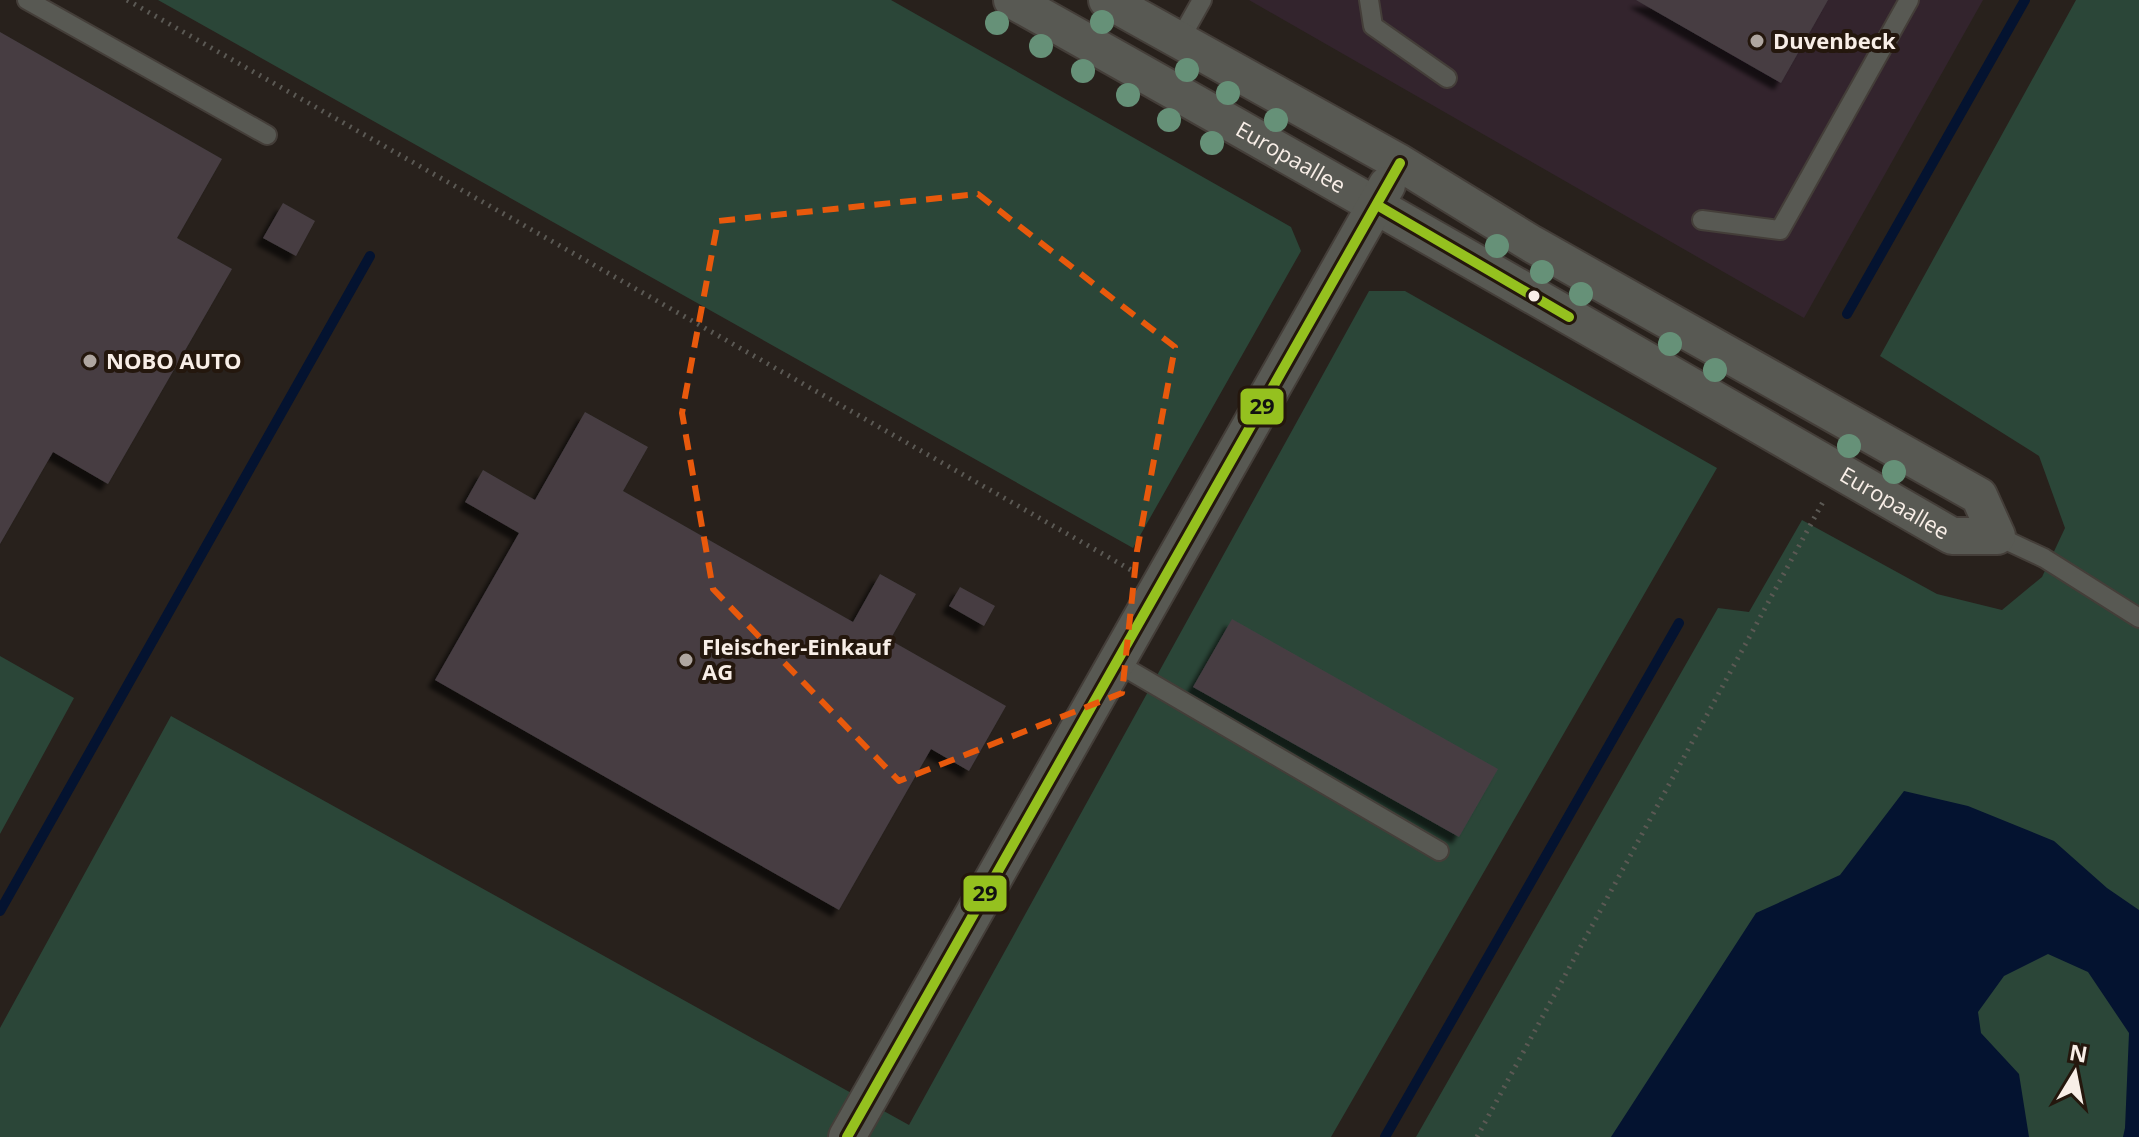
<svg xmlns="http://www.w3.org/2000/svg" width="2139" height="1137" font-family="'Open Sans',sans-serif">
<defs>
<filter id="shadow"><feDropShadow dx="-7" dy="7" stdDeviation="2" flood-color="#0009"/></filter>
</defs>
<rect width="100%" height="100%" fill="#28211c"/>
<path fill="#33242d" d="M 1249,0 L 1983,0 L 1804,318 Z"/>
<path fill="#2b4638" d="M 158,0 L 891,0 L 1291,227 L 1301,251 L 1133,548 Z
M 2076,0 L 2139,0 L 2139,1137 L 1416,1137 L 1718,608 L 1749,612 L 1802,520 L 1937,594 L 2002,610 L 2042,577 L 2065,528 L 2039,456 L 1880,356 Z
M 1369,291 L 1405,291 L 1717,468 L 1331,1137 L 0,1137 L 0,1028 L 171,716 L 909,1125 Z
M 0,656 L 74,698 L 0,834 Z"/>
<path fill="#041330" d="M 1904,791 L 1968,806 L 2054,841 L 2107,888 L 2139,910 L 2139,1137 L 2123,1137 L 2125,1128 L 2129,1033 L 2088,972 L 2048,954 L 2004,976 L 1978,1012 L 1981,1033 L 2019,1074 L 2029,1137 L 1611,1137 L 1756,913 L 1840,875 Z"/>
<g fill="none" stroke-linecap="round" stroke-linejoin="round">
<path stroke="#041330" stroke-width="10" d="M 1847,314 L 2025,0
M 0,911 L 370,256
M 1385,1137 L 1679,623"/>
</g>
<path fill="#463e43" filter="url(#shadow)" d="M 1636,0 L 1828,0 L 1781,83 Z
M 0,32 L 222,159 L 177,238 L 232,269 L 108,484 L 53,452 L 0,544 Z
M 283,203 L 315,221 L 296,256 L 263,238 Z
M 585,412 L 648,447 L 623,491 L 853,622 L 880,574 L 916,594 L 890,640 L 1006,706 L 969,771 L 931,749 L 839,910 L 435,680 L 519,533 L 465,502 L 483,470 L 535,500 Z
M 960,587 L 995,606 L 984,626 L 949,606 Z
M 1232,619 L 1498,769 L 1459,837 L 1193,687 Z"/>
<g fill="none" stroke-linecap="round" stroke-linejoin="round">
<defs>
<path id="service" d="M 27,0 L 267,135
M 1369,0 L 1373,26 L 1447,78
M 1179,41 L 1202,0
M 1702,220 L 1780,230 L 1909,0
M 1997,536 L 2044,558 L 2139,618
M 1117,663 L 1439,851"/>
<g id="minor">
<path id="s1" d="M 1012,0 C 1327,176 1639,356 1952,536 L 1997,536 L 1979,496 L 1532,244 L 1400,163 L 1107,0"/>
<path d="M 847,1137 L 1387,185"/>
</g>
</defs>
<use href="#service" stroke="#443e39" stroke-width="22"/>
<use href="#minor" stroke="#443e39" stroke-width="40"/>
<path stroke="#5b5954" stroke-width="5" stroke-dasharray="2 6" stroke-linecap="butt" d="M 127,0 L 1131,570
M 1477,1137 L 1824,500"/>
<use href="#service" stroke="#585953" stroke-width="18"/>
<use href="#minor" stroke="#585953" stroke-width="36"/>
<defs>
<path id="bus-1" d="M 1377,205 L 1569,317
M 847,1137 L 1400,163"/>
</defs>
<use href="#bus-1" stroke="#24170d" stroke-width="16"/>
<use href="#bus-1" stroke="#95c11f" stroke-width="10"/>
</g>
<g fill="#669178">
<circle cx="1102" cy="22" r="12"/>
<circle cx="997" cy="23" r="12"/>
<circle cx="1041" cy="46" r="12"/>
<circle cx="1187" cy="70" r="12"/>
<circle cx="1083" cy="71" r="12"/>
<circle cx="1228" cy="93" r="12"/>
<circle cx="1128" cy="95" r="12"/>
<circle cx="1169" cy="120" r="12"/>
<circle cx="1276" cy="120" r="12"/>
<circle cx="1212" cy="143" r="12"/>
<circle cx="1497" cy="246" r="12"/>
<circle cx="1542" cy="272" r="12"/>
<circle cx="1581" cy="294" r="12"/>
<circle cx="1670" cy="344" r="12"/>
<circle cx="1715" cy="370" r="12"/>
<circle cx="1849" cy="446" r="12"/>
<circle cx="1894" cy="472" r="12"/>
</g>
<path fill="none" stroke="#e8590c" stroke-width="6" stroke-dasharray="16 10" stroke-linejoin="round" d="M 978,194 L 1175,347 L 1137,551 L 1122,693 L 899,781 L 713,589 L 682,413 L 718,221 Z"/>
<g fill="#afa6a0" stroke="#24170d" stroke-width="3">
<circle cx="1757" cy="41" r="8"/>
<circle cx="90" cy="361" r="8"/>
<circle cx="686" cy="660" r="8"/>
</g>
<circle fill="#f8eee7" stroke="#24170d" stroke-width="3" cx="1534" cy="296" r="7"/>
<g text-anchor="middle" stroke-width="8" stroke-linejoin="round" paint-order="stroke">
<g font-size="22" font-weight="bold" fill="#f8eee7" stroke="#24170d" text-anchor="start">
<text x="1773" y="49">Duvenbeck</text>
<text x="106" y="369">NOBO AUTO</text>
<text x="702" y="655">Fleischer-Einkauf<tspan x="702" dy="25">AG</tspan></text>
</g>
<g font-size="22" fill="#f8eee7" stroke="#24170d">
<text dy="8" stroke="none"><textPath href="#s1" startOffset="320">Europaallee</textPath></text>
<text dy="8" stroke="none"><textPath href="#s1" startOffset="1016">Europaallee</textPath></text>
</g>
</g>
<g stroke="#24170d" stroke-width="3">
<rect x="1239" y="387" width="46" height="39" rx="8" fill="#95c11f"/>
<rect x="962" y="874" width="46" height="39" rx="8" fill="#95c11f"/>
</g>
<g font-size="22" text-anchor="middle" font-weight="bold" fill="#111">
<text x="1262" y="414">29</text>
<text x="985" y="901">29</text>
</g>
<g transform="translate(2075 1073) rotate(10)" stroke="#24170d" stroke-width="6" paint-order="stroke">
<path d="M0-6L14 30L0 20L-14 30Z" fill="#f8eee7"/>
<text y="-12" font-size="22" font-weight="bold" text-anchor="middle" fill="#f8eee7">N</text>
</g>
</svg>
